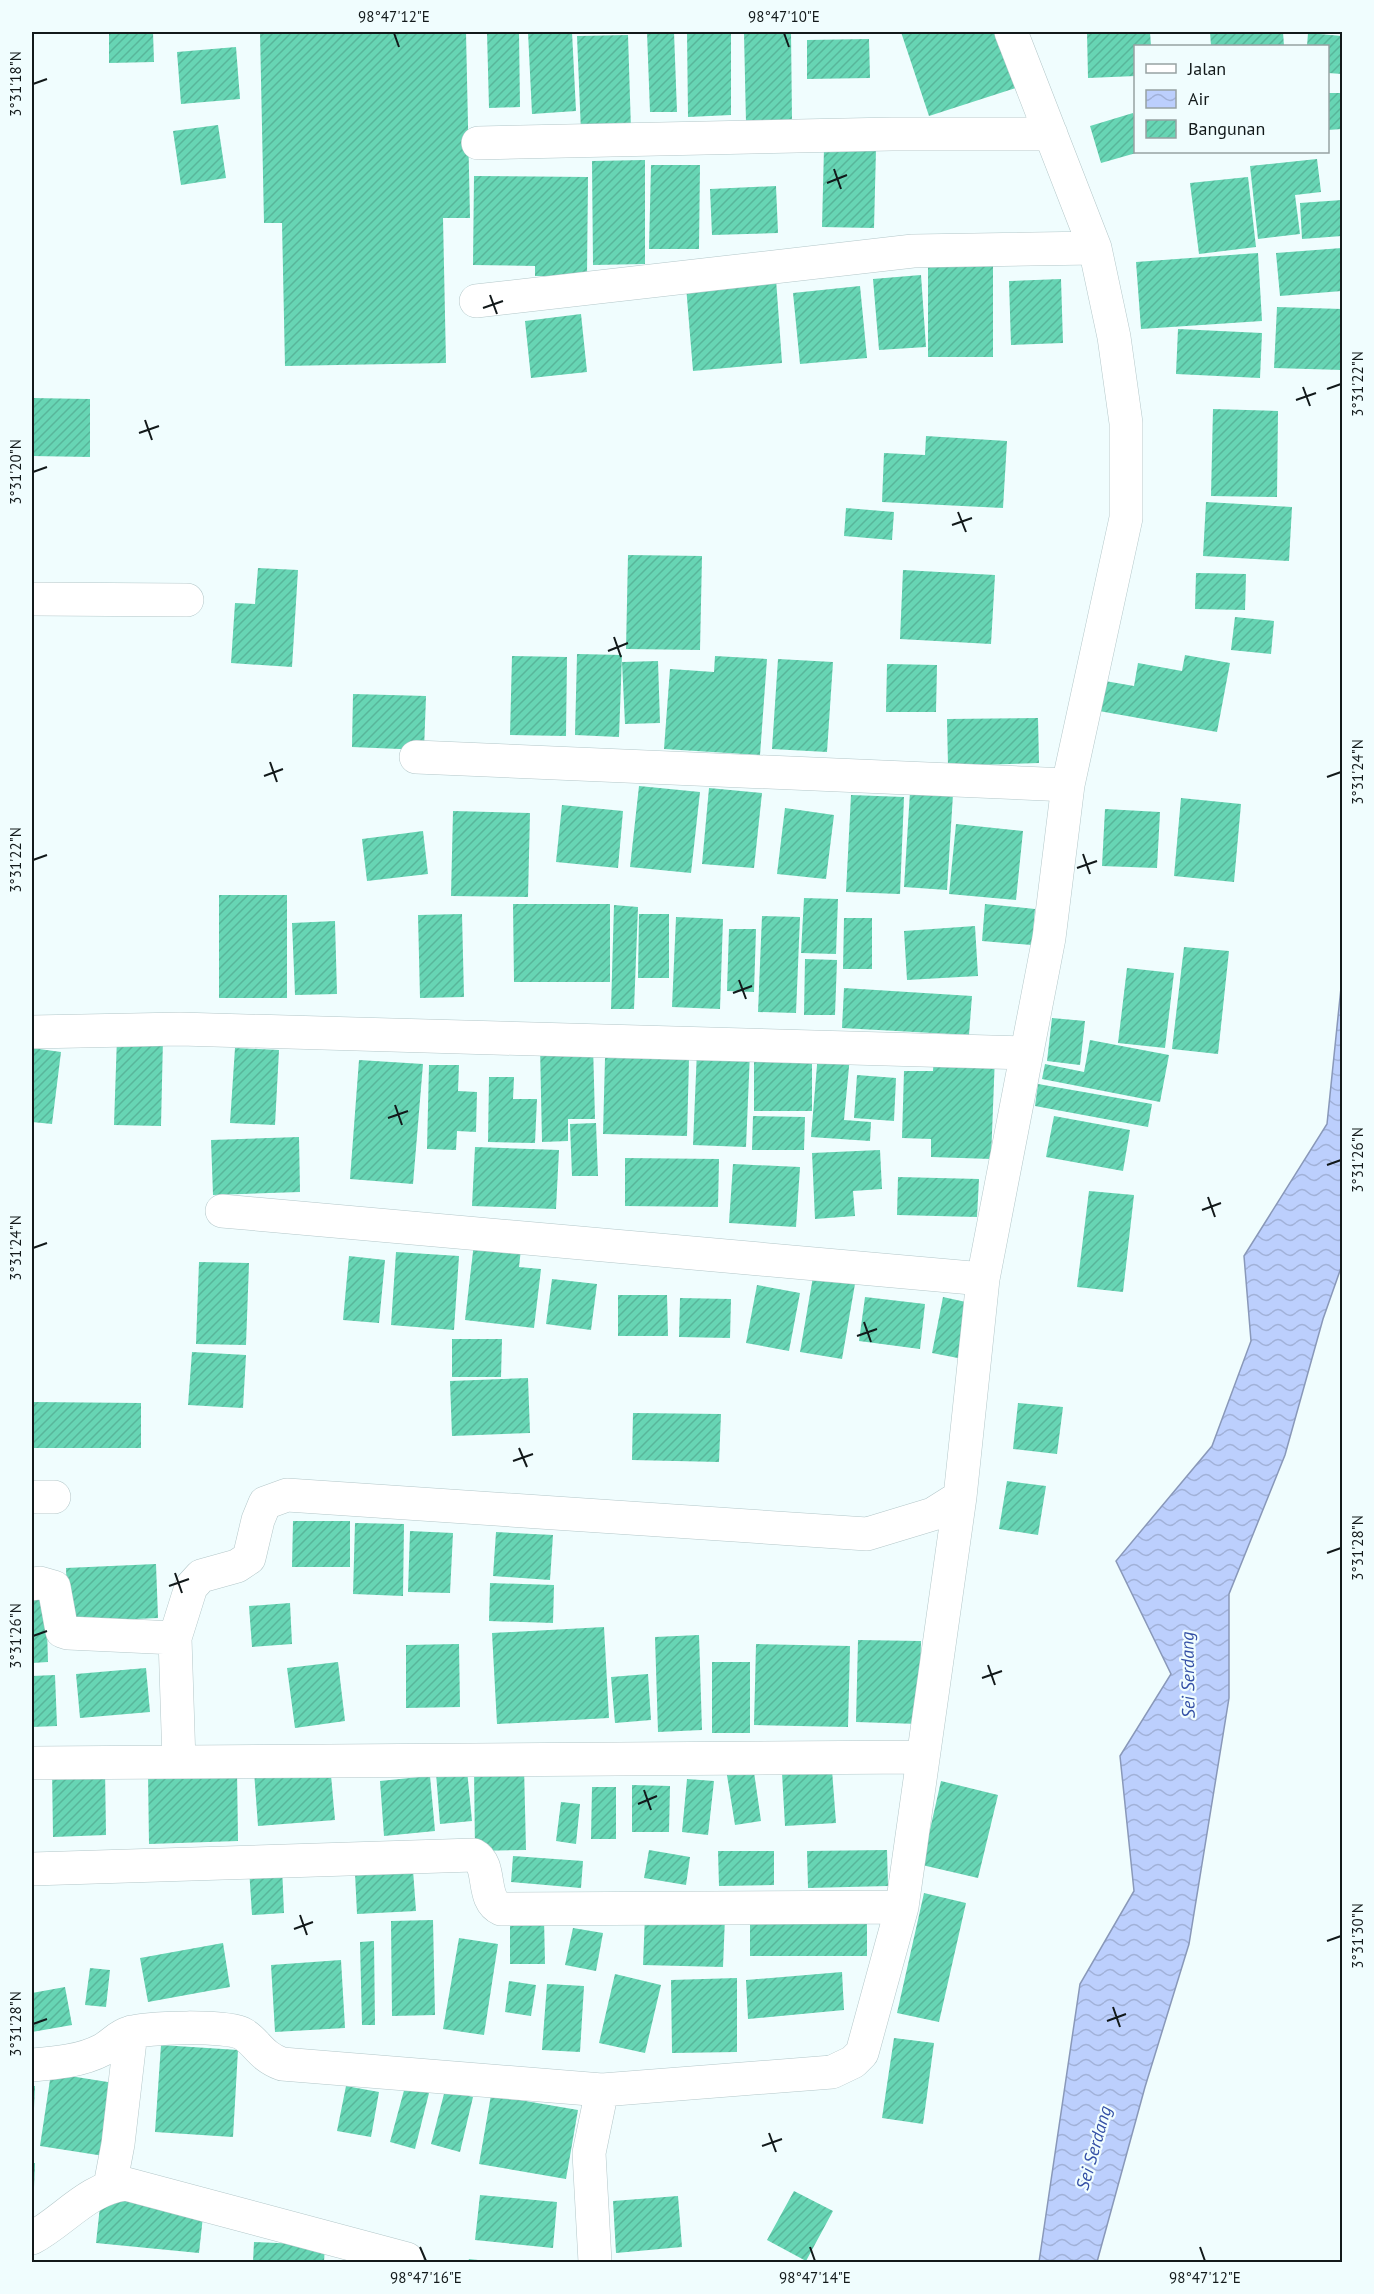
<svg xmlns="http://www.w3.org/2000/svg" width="1374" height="2294" font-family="'PT Sans',sans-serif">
<defs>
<pattern id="water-waves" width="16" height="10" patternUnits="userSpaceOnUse" patternTransform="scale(1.5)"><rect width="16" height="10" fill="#bccffd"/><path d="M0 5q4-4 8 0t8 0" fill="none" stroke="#a1b1d8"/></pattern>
<pattern id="building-hatch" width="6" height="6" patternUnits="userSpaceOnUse" patternTransform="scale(1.5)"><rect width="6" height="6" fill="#67d5b4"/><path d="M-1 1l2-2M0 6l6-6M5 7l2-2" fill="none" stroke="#58b69a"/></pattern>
</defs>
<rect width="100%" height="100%" fill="#f0fdfe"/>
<path fill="url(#water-waves)" stroke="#8998b9" stroke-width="1.5" d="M 1342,978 L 1342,1265 L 1323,1319 L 1285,1455 L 1229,1594 L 1229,1698 L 1189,1944 L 1145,2087 L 1097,2262 L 1039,2262 L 1080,1984 L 1134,1891 L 1120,1756 L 1171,1674 L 1116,1561 L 1212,1446 L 1251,1341 L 1244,1256 L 1327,1124 Z"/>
<path fill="url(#building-hatch)" d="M 109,32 L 153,32 L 154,62 L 109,63 Z
M 260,32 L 466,32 L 470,218 L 443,218 L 446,363 L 285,366 L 282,223 L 264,223 Z
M 487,32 L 519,32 L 520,107 L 489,108 Z
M 528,32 L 572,32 L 576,111 L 532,114 Z
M 647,32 L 674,32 L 677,112 L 650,112 Z
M 687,32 L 731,32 L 731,115 L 688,117 Z
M 791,32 L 792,121 L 746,123 L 744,33 Z
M 901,32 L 1000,32 L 1019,87 L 929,116 Z
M 1087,32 L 1150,32 L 1151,46 L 1136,46 L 1136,76 L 1088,78 Z
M 1210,32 L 1283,32 L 1284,46 L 1211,46 Z
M 1308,33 L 1342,36 L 1342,74 L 1328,73 L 1328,46 L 1307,46 Z
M 628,35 L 631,130 L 581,132 L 577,36 Z
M 869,39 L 870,78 L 807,79 L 807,40 Z
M 236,47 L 240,99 L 181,104 L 177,52 Z
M 1328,93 L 1342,93 L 1342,129 L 1328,130 Z
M 1133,113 L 1136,123 L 1136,153 L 1101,163 L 1090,126 Z
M 218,125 L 226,178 L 181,185 L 173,131 Z
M 824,148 L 876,149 L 874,228 L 822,227 Z
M 1317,159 L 1321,192 L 1295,195 L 1300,234 L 1258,239 L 1250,166 Z
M 645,160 L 645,264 L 593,265 L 592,161 Z
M 651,165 L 700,165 L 699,249 L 649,249 Z
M 474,176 L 588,177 L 587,276 L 535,276 L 535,266 L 473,265 Z
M 1248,177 L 1256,247 L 1199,254 L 1190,183 Z
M 776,186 L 778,233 L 712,235 L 710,189 Z
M 1342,200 L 1342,236 L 1302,239 L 1300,203 Z
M 1342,248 L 1342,291 L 1280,296 L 1276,253 Z
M 1258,253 L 1262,321 L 1141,329 L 1136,262 Z
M 993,257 L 993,357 L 928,357 L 928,258 Z
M 921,275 L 926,347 L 879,350 L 873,279 Z
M 776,279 L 782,363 L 693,371 L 686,286 Z
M 1061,279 L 1063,343 L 1011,345 L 1009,281 Z
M 860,286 L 867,358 L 800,364 L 793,293 Z
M 1277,307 L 1342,309 L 1342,370 L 1274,368 Z
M 581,314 L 587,372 L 531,378 L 525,321 Z
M 1178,329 L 1262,333 L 1260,378 L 1176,374 Z
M 32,398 L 90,399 L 90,457 L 32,456 Z
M 1213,409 L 1278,411 L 1277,497 L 1211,496 Z
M 926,436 L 1007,441 L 1003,508 L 882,502 L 884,453 L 925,455 Z
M 1206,502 L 1292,507 L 1289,561 L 1203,556 Z
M 846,508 L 894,512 L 892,540 L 844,536 Z
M 628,555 L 702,556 L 700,650 L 626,649 Z
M 258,568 L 298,570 L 292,667 L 231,663 L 235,603 L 255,604 Z
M 903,570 L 995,575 L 991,644 L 900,639 Z
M 1196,573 L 1246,574 L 1245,610 L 1195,609 Z
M 1235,617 L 1274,621 L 1271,654 L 1231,650 Z
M 577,654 L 622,655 L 619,737 L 575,735 Z
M 1185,655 L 1230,663 L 1217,732 L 1099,711 L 1105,681 L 1134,686 L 1138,663 L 1182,671 Z
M 512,656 L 567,657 L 566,736 L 510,735 Z
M 715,656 L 767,659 L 760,755 L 664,749 L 670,669 L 714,672 Z
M 778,659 L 833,662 L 827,752 L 772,749 Z
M 658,661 L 660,723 L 625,724 L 622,662 Z
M 887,664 L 937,665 L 936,712 L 886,712 Z
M 353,694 L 426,696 L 424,750 L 352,747 Z
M 1038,718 L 1039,763 L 948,766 L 947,719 Z
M 639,786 L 700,792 L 691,873 L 630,867 Z
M 709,788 L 762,793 L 754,868 L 702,864 Z
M 910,792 L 953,794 L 947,890 L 904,887 Z
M 851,795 L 904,797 L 900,894 L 846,892 Z
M 1181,798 L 1241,804 L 1234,882 L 1174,876 Z
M 562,805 L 623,811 L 618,868 L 556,862 Z
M 785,808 L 834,815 L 826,879 L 777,874 Z
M 1105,809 L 1160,812 L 1157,868 L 1102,866 Z
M 453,811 L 530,813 L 528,897 L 451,896 Z
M 956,824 L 1023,831 L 1016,900 L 949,894 Z
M 423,831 L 428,874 L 367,881 L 362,839 Z
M 219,895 L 287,895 L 287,998 L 219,998 Z
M 804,898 L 838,899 L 836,954 L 801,953 Z
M 513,904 L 610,904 L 610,982 L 514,982 Z
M 985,904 L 1035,909 L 1032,945 L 982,941 Z
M 614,905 L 638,907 L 634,1009 L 611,1009 Z
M 462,914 L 464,997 L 420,998 L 418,915 Z
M 639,914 L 669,914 L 669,978 L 638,978 Z
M 762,916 L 800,917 L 796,1013 L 758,1012 Z
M 676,917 L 723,919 L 720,1009 L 672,1007 Z
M 844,918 L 872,918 L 872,969 L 843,969 Z
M 335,921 L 337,994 L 295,995 L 292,923 Z
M 975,926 L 978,976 L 907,980 L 904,931 Z
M 729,929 L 756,929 L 754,992 L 727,991 Z
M 1184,947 L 1229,951 L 1218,1054 L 1172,1049 Z
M 805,959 L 837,960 L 835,1015 L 804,1015 Z
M 1127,968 L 1174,973 L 1165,1048 L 1118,1043 Z
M 844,988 L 972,996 L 969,1035 L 842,1028 Z
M 1052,1018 L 1085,1021 L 1080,1065 L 1047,1061 Z
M 117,1037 L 163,1038 L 161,1126 L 114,1125 Z
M 1090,1040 L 1169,1055 L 1160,1102 L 1042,1079 L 1045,1064 L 1084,1072 Z
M 593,1045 L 595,1119 L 568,1119 L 568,1141 L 542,1142 L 540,1046 Z
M 32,1048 L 61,1052 L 52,1124 L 32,1122 Z
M 235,1048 L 279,1050 L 275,1125 L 230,1123 Z
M 697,1050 L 750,1052 L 746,1147 L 693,1145 Z
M 818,1053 L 850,1056 L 844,1120 L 871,1122 L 870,1141 L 811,1137 Z
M 934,1054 L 995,1056 L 991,1159 L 931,1157 L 931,1139 L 902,1138 L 904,1071 L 933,1071 Z
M 605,1058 L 689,1059 L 687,1136 L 603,1134 Z
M 812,1058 L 812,1111 L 754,1111 L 754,1059 Z
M 359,1060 L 423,1064 L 413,1184 L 350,1179 Z
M 429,1065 L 459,1065 L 458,1091 L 477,1092 L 476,1132 L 457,1131 L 456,1150 L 427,1149 Z
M 857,1075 L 896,1078 L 894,1121 L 854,1118 Z
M 489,1077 L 514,1077 L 513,1099 L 537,1099 L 535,1143 L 488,1142 Z
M 1038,1084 L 1152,1104 L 1148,1127 L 1035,1106 Z
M 753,1116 L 805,1117 L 804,1150 L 752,1150 Z
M 1054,1116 L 1130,1130 L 1123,1171 L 1046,1157 Z
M 596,1123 L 598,1176 L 572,1176 L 570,1124 Z
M 299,1137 L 300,1192 L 213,1195 L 211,1140 Z
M 475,1147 L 559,1150 L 556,1209 L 472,1206 Z
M 880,1150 L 882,1189 L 853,1191 L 855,1216 L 815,1219 L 812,1153 Z
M 625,1158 L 719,1159 L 718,1207 L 625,1206 Z
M 733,1164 L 800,1167 L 796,1227 L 729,1223 Z
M 898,1177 L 979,1179 L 977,1217 L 897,1215 Z
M 1089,1191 L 1134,1195 L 1123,1292 L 1077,1287 Z
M 474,1243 L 521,1249 L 519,1267 L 541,1269 L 534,1328 L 465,1320 Z
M 396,1252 L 459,1256 L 454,1330 L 391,1325 Z
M 349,1256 L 385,1260 L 379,1323 L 343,1320 Z
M 199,1262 L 249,1263 L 246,1345 L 196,1344 Z
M 814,1271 L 856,1278 L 842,1359 L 800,1352 Z
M 552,1279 L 597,1284 L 591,1330 L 546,1324 Z
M 757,1285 L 800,1293 L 789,1351 L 746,1343 Z
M 618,1295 L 667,1295 L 668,1336 L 618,1336 Z
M 865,1297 L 925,1304 L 920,1349 L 859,1341 Z
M 943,1297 L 975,1304 L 963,1359 L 932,1353 Z
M 680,1298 L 731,1299 L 730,1338 L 679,1337 Z
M 452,1339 L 502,1339 L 501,1377 L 452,1377 Z
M 192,1352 L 246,1355 L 243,1408 L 188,1405 Z
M 528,1378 L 530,1433 L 452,1436 L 450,1381 Z
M 32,1402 L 141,1403 L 141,1448 L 32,1448 Z
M 1018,1403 L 1063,1407 L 1057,1454 L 1013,1449 Z
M 633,1413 L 721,1414 L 719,1462 L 632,1460 Z
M 1007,1481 L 1046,1486 L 1038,1535 L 999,1529 Z
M 293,1521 L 350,1521 L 350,1567 L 292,1567 Z
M 355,1523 L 404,1524 L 403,1596 L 353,1594 Z
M 410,1531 L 453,1533 L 450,1593 L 408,1592 Z
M 496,1532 L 553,1535 L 550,1580 L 493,1576 Z
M 156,1564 L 158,1618 L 68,1622 L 66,1568 Z
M 490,1583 L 554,1585 L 553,1623 L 489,1621 Z
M 46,1597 L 48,1662 L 32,1663 L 32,1598 Z
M 290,1603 L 292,1644 L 252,1647 L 249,1606 Z
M 604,1627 L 609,1718 L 497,1724 L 492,1633 Z
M 699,1635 L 702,1730 L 658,1732 L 655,1637 Z
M 858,1640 L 921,1641 L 919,1724 L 856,1722 Z
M 459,1644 L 460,1707 L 406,1708 L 406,1645 Z
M 756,1644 L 850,1646 L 848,1727 L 754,1725 Z
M 338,1662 L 345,1721 L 295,1728 L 287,1668 Z
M 712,1662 L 750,1662 L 750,1733 L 712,1733 Z
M 146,1668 L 150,1712 L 80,1718 L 76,1674 Z
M 648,1674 L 651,1720 L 615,1723 L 611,1677 Z
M 55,1675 L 57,1726 L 32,1727 L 32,1676 Z
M 330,1764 L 335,1820 L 258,1826 L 254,1771 Z
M 753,1765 L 761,1821 L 735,1825 L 726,1769 Z
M 524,1766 L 526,1850 L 475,1851 L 474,1767 Z
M 52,1768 L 105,1768 L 106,1835 L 53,1837 Z
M 237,1770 L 238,1841 L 149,1844 L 148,1773 Z
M 467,1770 L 472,1821 L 440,1824 L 436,1773 Z
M 832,1770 L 836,1823 L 785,1826 L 782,1773 Z
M 430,1776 L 435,1831 L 384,1836 L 380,1781 Z
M 687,1779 L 714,1781 L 708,1835 L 682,1832 Z
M 941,1781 L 998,1795 L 978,1878 L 922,1865 Z
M 632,1785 L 670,1786 L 669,1832 L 632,1832 Z
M 592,1787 L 616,1787 L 616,1839 L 591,1839 Z
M 561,1802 L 580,1804 L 576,1844 L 556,1841 Z
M 649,1850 L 690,1857 L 686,1885 L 644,1878 Z
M 887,1850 L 888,1886 L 808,1888 L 807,1851 Z
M 718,1851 L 774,1851 L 774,1885 L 719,1886 Z
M 513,1856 L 583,1861 L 581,1888 L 511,1882 Z
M 282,1866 L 284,1913 L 252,1915 L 249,1868 Z
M 413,1870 L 416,1911 L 357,1914 L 355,1873 Z
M 924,1893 L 966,1903 L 939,2022 L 897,2013 Z
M 645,1915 L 725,1917 L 723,1967 L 643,1965 Z
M 510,1918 L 544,1918 L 545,1964 L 510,1964 Z
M 433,1920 L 435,2015 L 392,2016 L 391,1921 Z
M 750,1920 L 867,1920 L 867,1956 L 750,1956 Z
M 573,1928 L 603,1933 L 596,1971 L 565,1965 Z
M 459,1938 L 498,1944 L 484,2035 L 443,2029 Z
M 374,1941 L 375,2025 L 362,2025 L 360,1942 Z
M 223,1943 L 230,1987 L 148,2002 L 140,1958 Z
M 341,1960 L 345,2028 L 275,2032 L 271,1965 Z
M 90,1968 L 110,1970 L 106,2007 L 85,2005 Z
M 842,1972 L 844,2010 L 748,2019 L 746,1980 Z
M 615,1974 L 661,1985 L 645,2053 L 599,2043 Z
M 737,1978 L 737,2052 L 672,2053 L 671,1980 Z
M 509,1981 L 536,1985 L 531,2016 L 505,2012 Z
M 547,1984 L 584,1986 L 580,2052 L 542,2050 Z
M 65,1987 L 72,2025 L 32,2032 L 32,1993 Z
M 894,2038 L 934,2043 L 923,2124 L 882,2118 Z
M 161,2045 L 238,2050 L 233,2137 L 155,2132 Z
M 51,2073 L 114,2083 L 104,2156 L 40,2146 Z
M 406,2083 L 430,2089 L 415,2149 L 390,2142 Z
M 32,2086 L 35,2086 L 33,2130 L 32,2129 Z
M 346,2086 L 379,2092 L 371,2137 L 337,2131 Z
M 445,2090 L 473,2097 L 460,2152 L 431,2144 Z
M 491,2095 L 578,2110 L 566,2179 L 479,2164 Z
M 32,2163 L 35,2163 L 33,2212 L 32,2212 Z
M 794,2191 L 833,2211 L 806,2261 L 767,2240 Z
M 480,2195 L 557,2202 L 553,2248 L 475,2240 Z
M 678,2196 L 682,2247 L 616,2253 L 613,2201 Z
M 101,2197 L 204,2207 L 199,2253 L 96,2243 Z
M 254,2242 L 325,2245 L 324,2262 L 253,2262 Z
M 469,2259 L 487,2261 L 486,2262 L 468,2262 Z"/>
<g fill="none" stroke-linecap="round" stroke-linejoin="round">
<defs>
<path id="minor" d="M 478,143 L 892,134 L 1051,134
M 476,301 L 913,251 L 1095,248
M 32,599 L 187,600
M 416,757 L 1068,785
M 32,1032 L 180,1029 L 1025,1053
M 222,1211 L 983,1279
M 32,1497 L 54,1497
M 32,1584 L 40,1583 L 54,1587 L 62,1631 L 68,1633 L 175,1638
M 179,1762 L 175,1638 L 191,1587 L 201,1576 L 237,1566 L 249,1558 L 258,1520 L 265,1503 L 287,1495 L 867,1534 L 933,1514 L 960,1497
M 32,1763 L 923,1757
M 32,1869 L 474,1855 C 493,1865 480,1900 501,1909 L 902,1907
M 32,2065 C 56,2063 81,2061 102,2050 C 112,2045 118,2036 129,2033 C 146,2027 228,2025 243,2034 C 257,2042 260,2056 282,2064 L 602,2090 L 832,2072 L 853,2062 L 862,2053 L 902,1907 L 960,1497 L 983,1279 L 1049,938 L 1068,785 L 1126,518 L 1126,423 L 1114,337 L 1095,248 L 1011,32
M 110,2186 L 118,2144 L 131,2032
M 32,2238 C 64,2221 88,2188 126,2184 L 407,2259
M 595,2262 L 589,2153 L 602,2090"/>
</defs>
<use href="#minor" stroke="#b3c7c9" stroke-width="34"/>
<use href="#minor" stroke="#fff" stroke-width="33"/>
</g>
<path fill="none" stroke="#12191a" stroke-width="2" d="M 394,33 L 399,47M 784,33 L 789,47M 33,84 L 47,79M 834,169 L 841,189M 827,183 L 847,175M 490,295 L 497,314M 483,308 L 503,301M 1303,387 L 1310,406M 1327,389 L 1341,384M 1296,400 L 1316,393M 145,420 L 152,440M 139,433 L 159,426M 33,472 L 47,467M 958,512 L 966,532M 952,525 L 972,518M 614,637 L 621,657M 608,651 L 628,643M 270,762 L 277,782M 264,776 L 283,769M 1327,777 L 1341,772M 1083,854 L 1090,874M 33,860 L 47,855M 1077,868 L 1097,861M 739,980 L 746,999M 733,993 L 752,986M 395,1105 L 402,1125M 388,1118 L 408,1111M 1327,1165 L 1341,1160M 1208,1197 L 1215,1217M 1202,1210 L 1221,1203M 33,1248 L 47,1243M 864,1322 L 871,1342M 857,1336 L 877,1329M 519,1448 L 527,1467M 513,1461 L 533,1454M 1327,1553 L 1341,1548M 175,1573 L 182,1593M 169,1586 L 189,1579M 33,1636 L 47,1631M 988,1665 L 995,1685M 982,1678 L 1002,1671M 644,1790 L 651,1810M 638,1804 L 657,1796M 300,1915 L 307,1935M 294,1929 L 313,1922M 1327,1941 L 1341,1936M 1113,2007 L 1120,2027M 1107,2021 L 1126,2014M 33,2024 L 47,2019M 769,2133 L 776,2152M 762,2146 L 782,2139M 420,2247 L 426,2261M 810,2247 L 815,2261M 1200,2247 L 1205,2261"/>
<g text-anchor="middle" stroke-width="4.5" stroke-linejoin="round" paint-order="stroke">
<g font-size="18" font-style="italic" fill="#3450a6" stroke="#f0fdfe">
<text transform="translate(1188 1675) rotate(-91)" y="6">Sei Serdang</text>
<text transform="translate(1094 2148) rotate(-74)" y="6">Sei Serdang</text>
</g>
</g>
<rect width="1374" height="2294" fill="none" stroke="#f0fdfe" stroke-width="66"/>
<rect x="1134" y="45" width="195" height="108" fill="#f0fdfe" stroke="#97a2a3" stroke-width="1.5"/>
<rect x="1146" y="64" width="30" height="9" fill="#ffffff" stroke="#97a2a3" stroke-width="1.5"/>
<text x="1188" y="75" font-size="18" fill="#12191a">Jalan</text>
<rect x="1146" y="90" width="30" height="18" fill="url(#water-waves)" stroke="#97a2a3" stroke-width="1.5"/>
<text x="1188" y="105" font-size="18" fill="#12191a">Air</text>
<rect x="1146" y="120" width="30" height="18" fill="url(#building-hatch)" stroke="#97a2a3" stroke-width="1.5"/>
<text x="1188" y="135" font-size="18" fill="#12191a">Bangunan</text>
<rect x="33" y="33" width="1308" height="2228" fill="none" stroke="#12191a" stroke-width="2"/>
<g font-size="15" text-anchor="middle" fill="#12191a">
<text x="394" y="22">98°47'12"E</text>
<text x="784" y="22">98°47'10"E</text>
<text transform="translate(16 84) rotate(-90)" y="5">3°31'18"N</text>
<text transform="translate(1358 384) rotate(-90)" y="5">3°31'22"N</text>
<text transform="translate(16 472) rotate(-90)" y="5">3°31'20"N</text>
<text transform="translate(1358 772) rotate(-90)" y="5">3°31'24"N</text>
<text transform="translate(16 860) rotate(-90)" y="5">3°31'22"N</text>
<text transform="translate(1358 1160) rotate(-90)" y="5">3°31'26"N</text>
<text transform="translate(16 1248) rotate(-90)" y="5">3°31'24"N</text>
<text transform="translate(1358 1548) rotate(-90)" y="5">3°31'28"N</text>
<text transform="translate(16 1636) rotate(-90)" y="5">3°31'26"N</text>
<text transform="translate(1358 1936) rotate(-90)" y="5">3°31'30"N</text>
<text transform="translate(16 2024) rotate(-90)" y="5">3°31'28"N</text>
<text x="426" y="2283">98°47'16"E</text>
<text x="815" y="2283">98°47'14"E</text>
<text x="1205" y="2283">98°47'12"E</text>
</g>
</svg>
